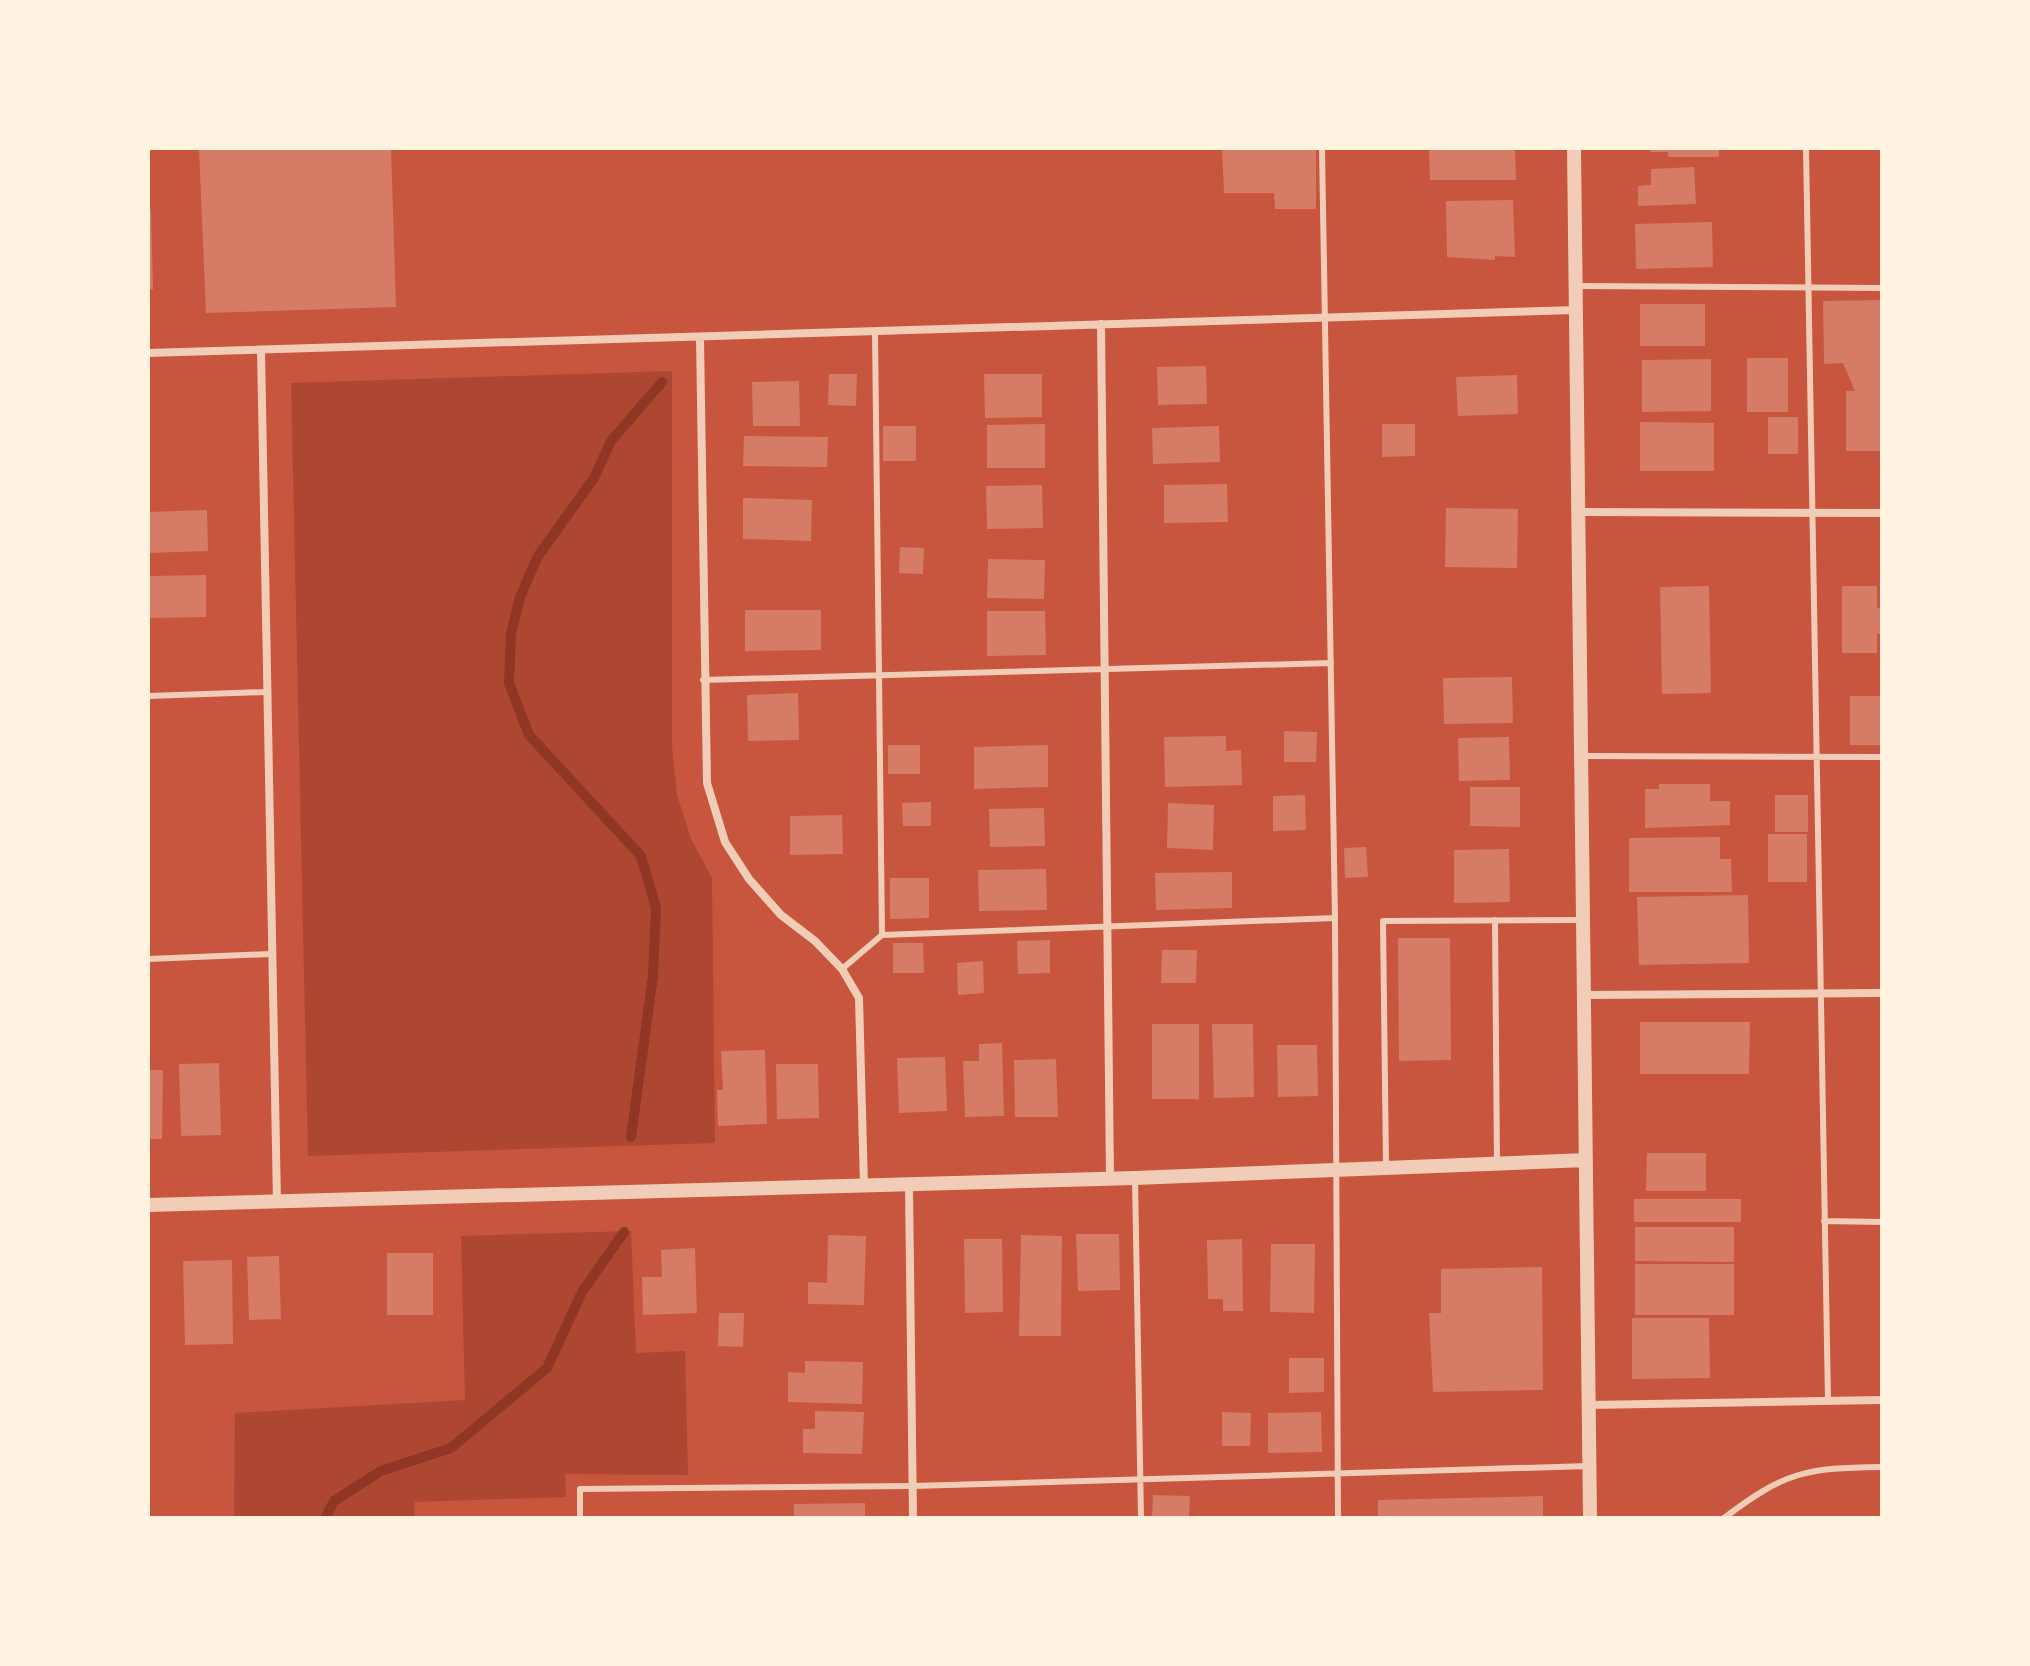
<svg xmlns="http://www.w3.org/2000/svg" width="2030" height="1666" font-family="'Exo 2',sans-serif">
<rect width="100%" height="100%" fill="#c8553d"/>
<path fill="#ae4732" d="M 672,371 L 672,746 L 677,795 L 691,839 L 712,878 L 715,1143 L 308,1156 L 291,383 Z
M 631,1231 L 636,1353 L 685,1351 L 688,1475 L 565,1474 L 566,1497 L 415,1502 L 414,1518 L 234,1518 L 235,1413 L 465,1400 L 461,1236 Z"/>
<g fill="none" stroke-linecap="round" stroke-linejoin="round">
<path stroke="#8f3625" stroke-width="10" d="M 631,1137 L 653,976 L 656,908 L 641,856 L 529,735 L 509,683 L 511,634 L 520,597 L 538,556 L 594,478 L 611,441 L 662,382
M 325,1518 L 334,1501 L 381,1471 L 451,1448 L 547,1368 L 582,1292 L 624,1232"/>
</g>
<path fill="#d67c66" d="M 199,148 L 391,148 L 396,307 L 206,313 Z
M 1222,148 L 1316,148 L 1316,209 L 1275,209 L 1274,193 L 1224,193 Z
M 1429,148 L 1515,148 L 1516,180 L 1430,180 Z
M 1650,148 L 1719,148 L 1719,157 L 1668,157 L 1668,152 L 1650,152 Z
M 1694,167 L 1696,204 L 1638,206 L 1638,186 L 1651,185 L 1651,169 Z
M 1513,200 L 1515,257 L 1495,256 L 1495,260 L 1447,257 L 1446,201 Z
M 148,209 L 151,209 L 153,289 L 148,290 Z
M 1712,222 L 1713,267 L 1636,269 L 1635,224 Z
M 1882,300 L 1882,451 L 1846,451 L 1846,391 L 1855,391 L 1843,363 L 1824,364 L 1823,301 Z
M 1640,304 L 1705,304 L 1705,346 L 1640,346 Z
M 1747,358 L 1788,358 L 1788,412 L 1747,412 Z
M 1711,359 L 1711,411 L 1642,412 L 1642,360 Z
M 1206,366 L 1207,404 L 1158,405 L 1157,367 Z
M 829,374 L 857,374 L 856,406 L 828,405 Z
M 984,374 L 1042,374 L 1042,417 L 985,418 Z
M 1517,375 L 1518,414 L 1458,416 L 1456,377 Z
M 799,381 L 800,426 L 753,426 L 752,382 Z
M 1768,417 L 1798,417 L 1798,454 L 1768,454 Z
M 1640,422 L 1714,423 L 1714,471 L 1640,471 Z
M 1045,424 L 1045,468 L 987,468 L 987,425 Z
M 1382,424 L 1415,424 L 1415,456 L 1382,457 Z
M 883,426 L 916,426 L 916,461 L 883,461 Z
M 1219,426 L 1220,462 L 1153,464 L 1152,428 Z
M 744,436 L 828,437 L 827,467 L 743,466 Z
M 1227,484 L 1228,522 L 1164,523 L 1164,485 Z
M 1042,485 L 1043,528 L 987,529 L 986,486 Z
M 743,498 L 812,500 L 811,541 L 743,539 Z
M 1446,508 L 1518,509 L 1517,568 L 1445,567 Z
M 207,510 L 208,551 L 148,553 L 148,512 Z
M 900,547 L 924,548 L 923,574 L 899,573 Z
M 988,559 L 1045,560 L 1044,599 L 987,598 Z
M 206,575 L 206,617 L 148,618 L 148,576 Z
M 1709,586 L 1711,693 L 1662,694 L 1660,587 Z
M 1842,586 L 1877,586 L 1877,608 L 1882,608 L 1882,634 L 1877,634 L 1877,653 L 1842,653 Z
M 745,610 L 821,610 L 821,650 L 745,651 Z
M 987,611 L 1045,611 L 1046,655 L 987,656 Z
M 1512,677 L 1513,723 L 1444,724 L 1443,678 Z
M 798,693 L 799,740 L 748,741 L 747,695 Z
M 1850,696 L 1882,696 L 1882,745 L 1850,745 Z
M 1284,731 L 1317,732 L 1316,762 L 1284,762 Z
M 1226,736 L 1226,751 L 1241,750 L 1242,785 L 1165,787 L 1164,737 Z
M 1509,737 L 1510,780 L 1459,781 L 1458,738 Z
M 888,745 L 920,745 L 920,774 L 888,774 Z
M 1048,745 L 1048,787 L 974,789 L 974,747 Z
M 1659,784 L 1710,784 L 1710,801 L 1730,801 L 1730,825 L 1645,828 L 1645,789 L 1659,789 Z
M 1470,787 L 1520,787 L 1520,827 L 1470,826 Z
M 1305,795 L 1306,830 L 1273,831 L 1273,796 Z
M 1775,795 L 1808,795 L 1808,832 L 1775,832 Z
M 931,802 L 931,826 L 903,826 L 902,803 Z
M 1168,803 L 1214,805 L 1213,850 L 1167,848 Z
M 1044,808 L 1045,846 L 990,847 L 989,809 Z
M 842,815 L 843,854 L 790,855 L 790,816 Z
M 1768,834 L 1807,834 L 1807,882 L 1768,882 Z
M 1720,837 L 1720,859 L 1731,859 L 1732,892 L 1629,892 L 1629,838 Z
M 1366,847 L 1368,877 L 1345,878 L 1344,848 Z
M 1509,849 L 1510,902 L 1454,903 L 1454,850 Z
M 1046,869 L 1047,910 L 979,911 L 978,870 Z
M 1232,872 L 1232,908 L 1156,910 L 1155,873 Z
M 890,878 L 929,878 L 929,918 L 890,919 Z
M 1748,895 L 1749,963 L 1639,965 L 1637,897 Z
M 1398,938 L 1450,938 L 1451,1060 L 1399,1061 Z
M 1050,940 L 1050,973 L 1018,974 L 1017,941 Z
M 893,943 L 923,943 L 924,973 L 893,973 Z
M 1162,950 L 1197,950 L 1196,983 L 1161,983 Z
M 983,961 L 984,993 L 958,995 L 957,963 Z
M 1640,1022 L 1750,1022 L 1749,1074 L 1640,1074 Z
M 1152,1024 L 1199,1024 L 1199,1099 L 1152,1099 Z
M 1212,1024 L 1253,1024 L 1254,1097 L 1214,1098 Z
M 1002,1043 L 1004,1116 L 965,1117 L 963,1061 L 979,1061 L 979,1044 Z
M 1277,1045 L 1317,1045 L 1318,1096 L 1278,1097 Z
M 765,1050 L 767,1124 L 718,1126 L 717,1090 L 723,1090 L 721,1051 Z
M 945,1057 L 947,1111 L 899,1113 L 897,1058 Z
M 1056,1059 L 1058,1117 L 1015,1117 L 1014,1060 Z
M 219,1063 L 221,1135 L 181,1136 L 179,1064 Z
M 776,1064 L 818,1064 L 819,1118 L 777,1119 Z
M 148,1070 L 163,1070 L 162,1139 L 148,1139 Z
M 1647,1153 L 1706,1153 L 1706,1191 L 1646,1191 Z
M 1634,1199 L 1741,1199 L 1741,1222 L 1634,1222 Z
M 1635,1227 L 1734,1227 L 1734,1262 L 1635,1261 Z
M 1076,1234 L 1119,1234 L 1120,1290 L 1078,1291 Z
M 828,1235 L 866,1236 L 864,1305 L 808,1304 L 808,1282 L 827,1283 Z
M 1021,1235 L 1062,1236 L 1061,1336 L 1019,1336 Z
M 964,1239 L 1002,1239 L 1003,1312 L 965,1313 Z
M 1242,1239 L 1243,1311 L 1223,1311 L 1223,1299 L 1208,1299 L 1207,1240 Z
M 1271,1244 L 1315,1244 L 1314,1313 L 1270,1312 Z
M 695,1248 L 697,1313 L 643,1315 L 642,1277 L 662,1277 L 661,1250 Z
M 387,1253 L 433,1253 L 433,1315 L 387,1315 Z
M 279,1256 L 281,1319 L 249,1320 L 247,1257 Z
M 232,1260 L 233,1344 L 185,1345 L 183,1261 Z
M 1635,1264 L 1734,1264 L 1734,1315 L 1635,1315 Z
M 1542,1267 L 1543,1390 L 1433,1392 L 1429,1313 L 1441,1313 L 1441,1269 Z
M 719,1313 L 744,1313 L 743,1347 L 718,1346 Z
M 1632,1318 L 1709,1318 L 1710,1378 L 1632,1379 Z
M 1289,1358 L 1324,1358 L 1324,1392 L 1289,1393 Z
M 805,1361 L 863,1362 L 862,1404 L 788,1402 L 788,1372 L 805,1373 Z
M 815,1411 L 864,1412 L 862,1454 L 803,1453 L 803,1429 L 815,1429 Z
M 1222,1412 L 1251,1413 L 1250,1446 L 1222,1446 Z
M 1321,1412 L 1322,1452 L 1268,1453 L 1268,1413 Z
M 1153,1495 L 1190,1496 L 1189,1518 L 1152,1518 Z
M 1543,1496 L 1543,1518 L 1378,1518 L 1378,1500 Z
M 865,1503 L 865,1518 L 794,1518 L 794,1504 Z"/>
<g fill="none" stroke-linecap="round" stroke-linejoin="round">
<path stroke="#f1ccb7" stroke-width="6" d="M 1322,148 L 1335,918 L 1338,1518
M 1806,148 L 1828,1401
M 1578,286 L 1882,288
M 703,680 L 1331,663
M 148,696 L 267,692
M 1582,756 L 1882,757
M 1495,920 L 1497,1164
M 882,935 L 1335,918
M 148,959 L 271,954
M 842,969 L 882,935 L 875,332
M 1386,1166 L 1383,921 L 1582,920
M 1135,1178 L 1141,1518
M 1824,1221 L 1882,1222
M 580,1518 L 580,1489 L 913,1486 L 1589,1466
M 1724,1518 C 1786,1471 1806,1468 1882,1467"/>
<path stroke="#f1ccb7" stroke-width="8" d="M 1101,324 L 1110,1179
M 700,338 L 707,783 L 725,842 L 749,879 L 781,915 L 815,941 L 842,969 L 859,998 L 864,1186
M 261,350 L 277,1202
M 148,353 L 1577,310
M 1577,512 L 1882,513
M 1584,995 L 1882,993
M 909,1185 L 913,1518
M 1589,1405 L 1882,1400"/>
<path stroke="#f1ccb7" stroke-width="14" d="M 1574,148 L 1590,1518
M 148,1205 L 1135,1178 L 1586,1160"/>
</g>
<rect width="2030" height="1666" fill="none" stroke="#fff3e0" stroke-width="300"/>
</svg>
